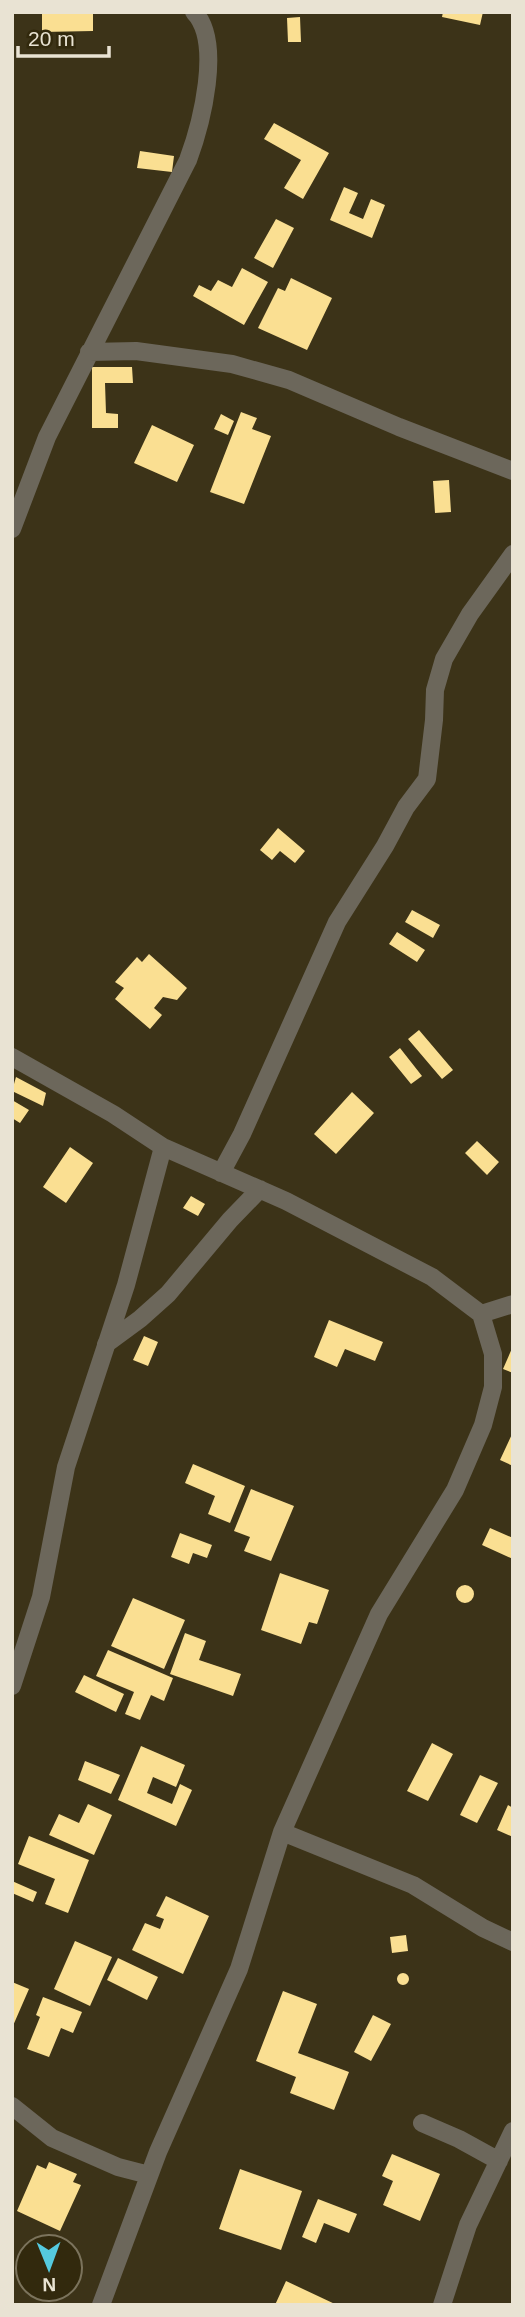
<svg xmlns="http://www.w3.org/2000/svg" width="525" height="2317" font-family="Helvetica,sans-serif">
<rect width="100%" height="100%" fill="#3c3318"/>
<path fill="#fadf92" d="M 42,12 L 93,12 L 93,31 L 42,32 Z
M 443,12 L 483,12 L 480,25 L 442,17 Z
M 300,17 L 301,42 L 288,42 L 287,18 Z
M 274,123 L 329,153 L 303,199 L 284,188 L 301,160 L 264,139 Z
M 140,151 L 174,156 L 172,172 L 137,168 Z
M 344,187 L 358,193 L 349,213 L 363,219 L 371,199 L 385,205 L 372,238 L 330,220 Z
M 276,219 L 294,228 L 273,268 L 254,258 Z
M 242,268 L 268,282 L 244,325 L 193,296 L 199,285 L 211,291 L 218,280 L 232,287 Z
M 291,278 L 332,298 L 307,350 L 258,328 L 278,288 L 285,291 Z
M 92,367 L 132,367 L 133,383 L 105,383 L 106,413 L 118,414 L 118,428 L 92,428 Z
M 241,412 L 257,418 L 252,429 L 271,436 L 244,504 L 210,492 Z
M 221,414 L 234,421 L 228,435 L 214,429 Z
M 152,425 L 194,445 L 177,482 L 134,463 Z
M 449,480 L 451,512 L 435,513 L 433,481 Z
M 278,828 L 305,851 L 295,863 L 280,851 L 272,860 L 260,850 Z
M 412,910 L 440,925 L 433,938 L 405,922 Z
M 397,932 L 425,950 L 417,962 L 389,944 Z
M 149,954 L 187,988 L 177,1000 L 163,997 L 154,1008 L 162,1015 L 150,1029 L 115,999 L 124,988 L 115,982 L 137,957 L 142,962 Z
M 419,1030 L 453,1070 L 442,1079 L 408,1039 Z
M 400,1048 L 422,1076 L 411,1084 L 389,1057 Z
M 16,1077 L 46,1093 L 43,1106 L 12,1091 Z
M 352,1092 L 374,1113 L 336,1154 L 314,1134 Z
M 12,1100 L 29,1110 L 20,1123 L 12,1118 Z
M 477,1141 L 499,1162 L 487,1175 L 465,1153 Z
M 70,1147 L 93,1163 L 66,1203 L 43,1187 Z
M 191,1196 L 205,1204 L 198,1216 L 183,1208 Z
M 329,1320 L 383,1342 L 375,1361 L 345,1349 L 337,1367 L 314,1357 Z
M 144,1336 L 158,1342 L 148,1366 L 133,1360 Z
M 513,1346 L 513,1373 L 503,1369 Z
M 513,1432 L 513,1466 L 500,1460 Z
M 193,1464 L 245,1486 L 230,1523 L 208,1514 L 215,1496 L 185,1483 Z
M 251,1489 L 294,1506 L 271,1561 L 244,1551 L 250,1537 L 234,1531 Z
M 490,1528 L 513,1538 L 513,1559 L 482,1545 Z
M 180,1533 L 212,1545 L 207,1558 L 193,1553 L 189,1564 L 171,1557 Z
M 280,1573 L 329,1590 L 317,1624 L 309,1622 L 301,1644 L 261,1630 Z
M456 1594a9 9 0 1 1 18 0a9 9 0 1 1-18 0Z
M 133,1598 L 185,1620 L 164,1669 L 111,1646 Z
M 185,1633 L 206,1641 L 199,1660 L 241,1674 L 233,1696 L 170,1674 Z
M 108,1650 L 173,1678 L 164,1701 L 151,1695 L 140,1720 L 125,1714 L 134,1692 L 96,1676 Z
M 84,1675 L 124,1694 L 116,1712 L 75,1692 Z
M 432,1743 L 453,1754 L 428,1801 L 407,1791 Z
M 141,1746 L 185,1765 L 176,1787 L 153,1777 L 147,1793 L 172,1804 L 180,1784 L 192,1790 L 176,1826 L 118,1800 Z
M 85,1761 L 120,1775 L 111,1794 L 78,1780 Z
M 480,1775 L 498,1783 L 477,1823 L 460,1815 Z
M 88,1804 L 112,1815 L 94,1855 L 49,1835 L 59,1814 L 79,1823 Z
M 508,1805 L 513,1808 L 513,1837 L 497,1830 Z
M 29,1836 L 89,1860 L 68,1913 L 45,1904 L 55,1879 L 18,1864 Z
M 12,1881 L 37,1892 L 33,1902 L 12,1893 Z
M 166,1896 L 209,1916 L 183,1974 L 132,1950 L 145,1923 L 160,1929 L 164,1919 L 156,1916 Z
M 406,1935 L 408,1951 L 392,1953 L 390,1937 Z
M 75,1941 L 112,1957 L 90,2006 L 54,1989 Z
M 118,1958 L 158,1977 L 147,2000 L 107,1980 Z
M397 1979a6 6 0 1 1 12 0a6 6 0 1 1-12 0Z
M 12,1982 L 29,1989 L 12,2028 Z
M 283,1991 L 317,2004 L 298,2053 L 349,2072 L 334,2110 L 290,2093 L 296,2077 L 256,2061 Z
M 43,1997 L 82,2012 L 73,2033 L 61,2028 L 49,2057 L 27,2049 L 40,2017 L 36,2015 Z
M 373,2015 L 391,2024 L 371,2061 L 354,2052 Z
M 392,2154 L 440,2174 L 420,2221 L 383,2205 L 393,2181 L 382,2176 Z
M 49,2162 L 77,2174 L 73,2182 L 81,2185 L 60,2231 L 17,2211 L 37,2165 L 46,2169 Z
M 240,2169 L 302,2191 L 281,2250 L 219,2229 Z
M 318,2199 L 357,2214 L 349,2233 L 324,2223 L 316,2243 L 302,2237 Z
M 286,2281 L 337,2305 L 275,2305 Z"/>
<g fill="none" stroke-linecap="round" stroke-linejoin="round">
<path stroke="#6c675b" stroke-width="18" d="M 89,352 L 136,351 L 232,364 L 289,380 L 399,427 L 513,471
M 12,529 L 47,437 L 188,160 C 201,125 223,42 194,12
M 12,1057 L 113,1114 L 163,1147 L 286,1201 L 432,1277 L 481,1314 L 493,1354 L 493,1387 L 483,1425 L 455,1490 L 379,1614 L 282,1832 L 239,1969 L 158,2152 L 101,2305
M 221,1173 L 242,1134 L 337,922 L 385,846 L 406,807 L 427,779 L 434,720 L 435,690 L 444,659 L 470,614 L 513,554
M 481,1314 L 513,1304
M 106,1344 L 140,1319 L 168,1294 L 230,1220 L 260,1189
M 12,1686 L 41,1597 L 66,1467 L 126,1285 L 163,1147
M 282,1832 L 413,1885 L 483,1928 L 513,1942
M 12,2106 L 52,2138 L 118,2167 L 149,2175
M 422,2123 L 459,2139 L 499,2161
M 442,2305 L 468,2225 L 513,2131"/>
</g>
<rect width="525" height="2317" fill="none" stroke="#e9e3d3" stroke-width="28"/>
<g transform="translate(49 2268) rotate(179)"><circle r="33" fill="#32290d" stroke="#7b735c" stroke-width="2"/>
<path d="M0-5L12 26L0 18L-12 26Z" fill="#55cadf"/>
<text y="-10" font-size="19" font-weight="bold" text-anchor="middle" fill="#e9e3d3">N</text>
</g>
<path d="M18 46v10h91v-10" fill="none" stroke="#e9e3d3" stroke-width="3.5"/>
<text x="28" y="46" font-size="21" fill="#e9e3d3" stroke="#32290d" stroke-width="5" paint-order="stroke">20 m</text>
</svg>
